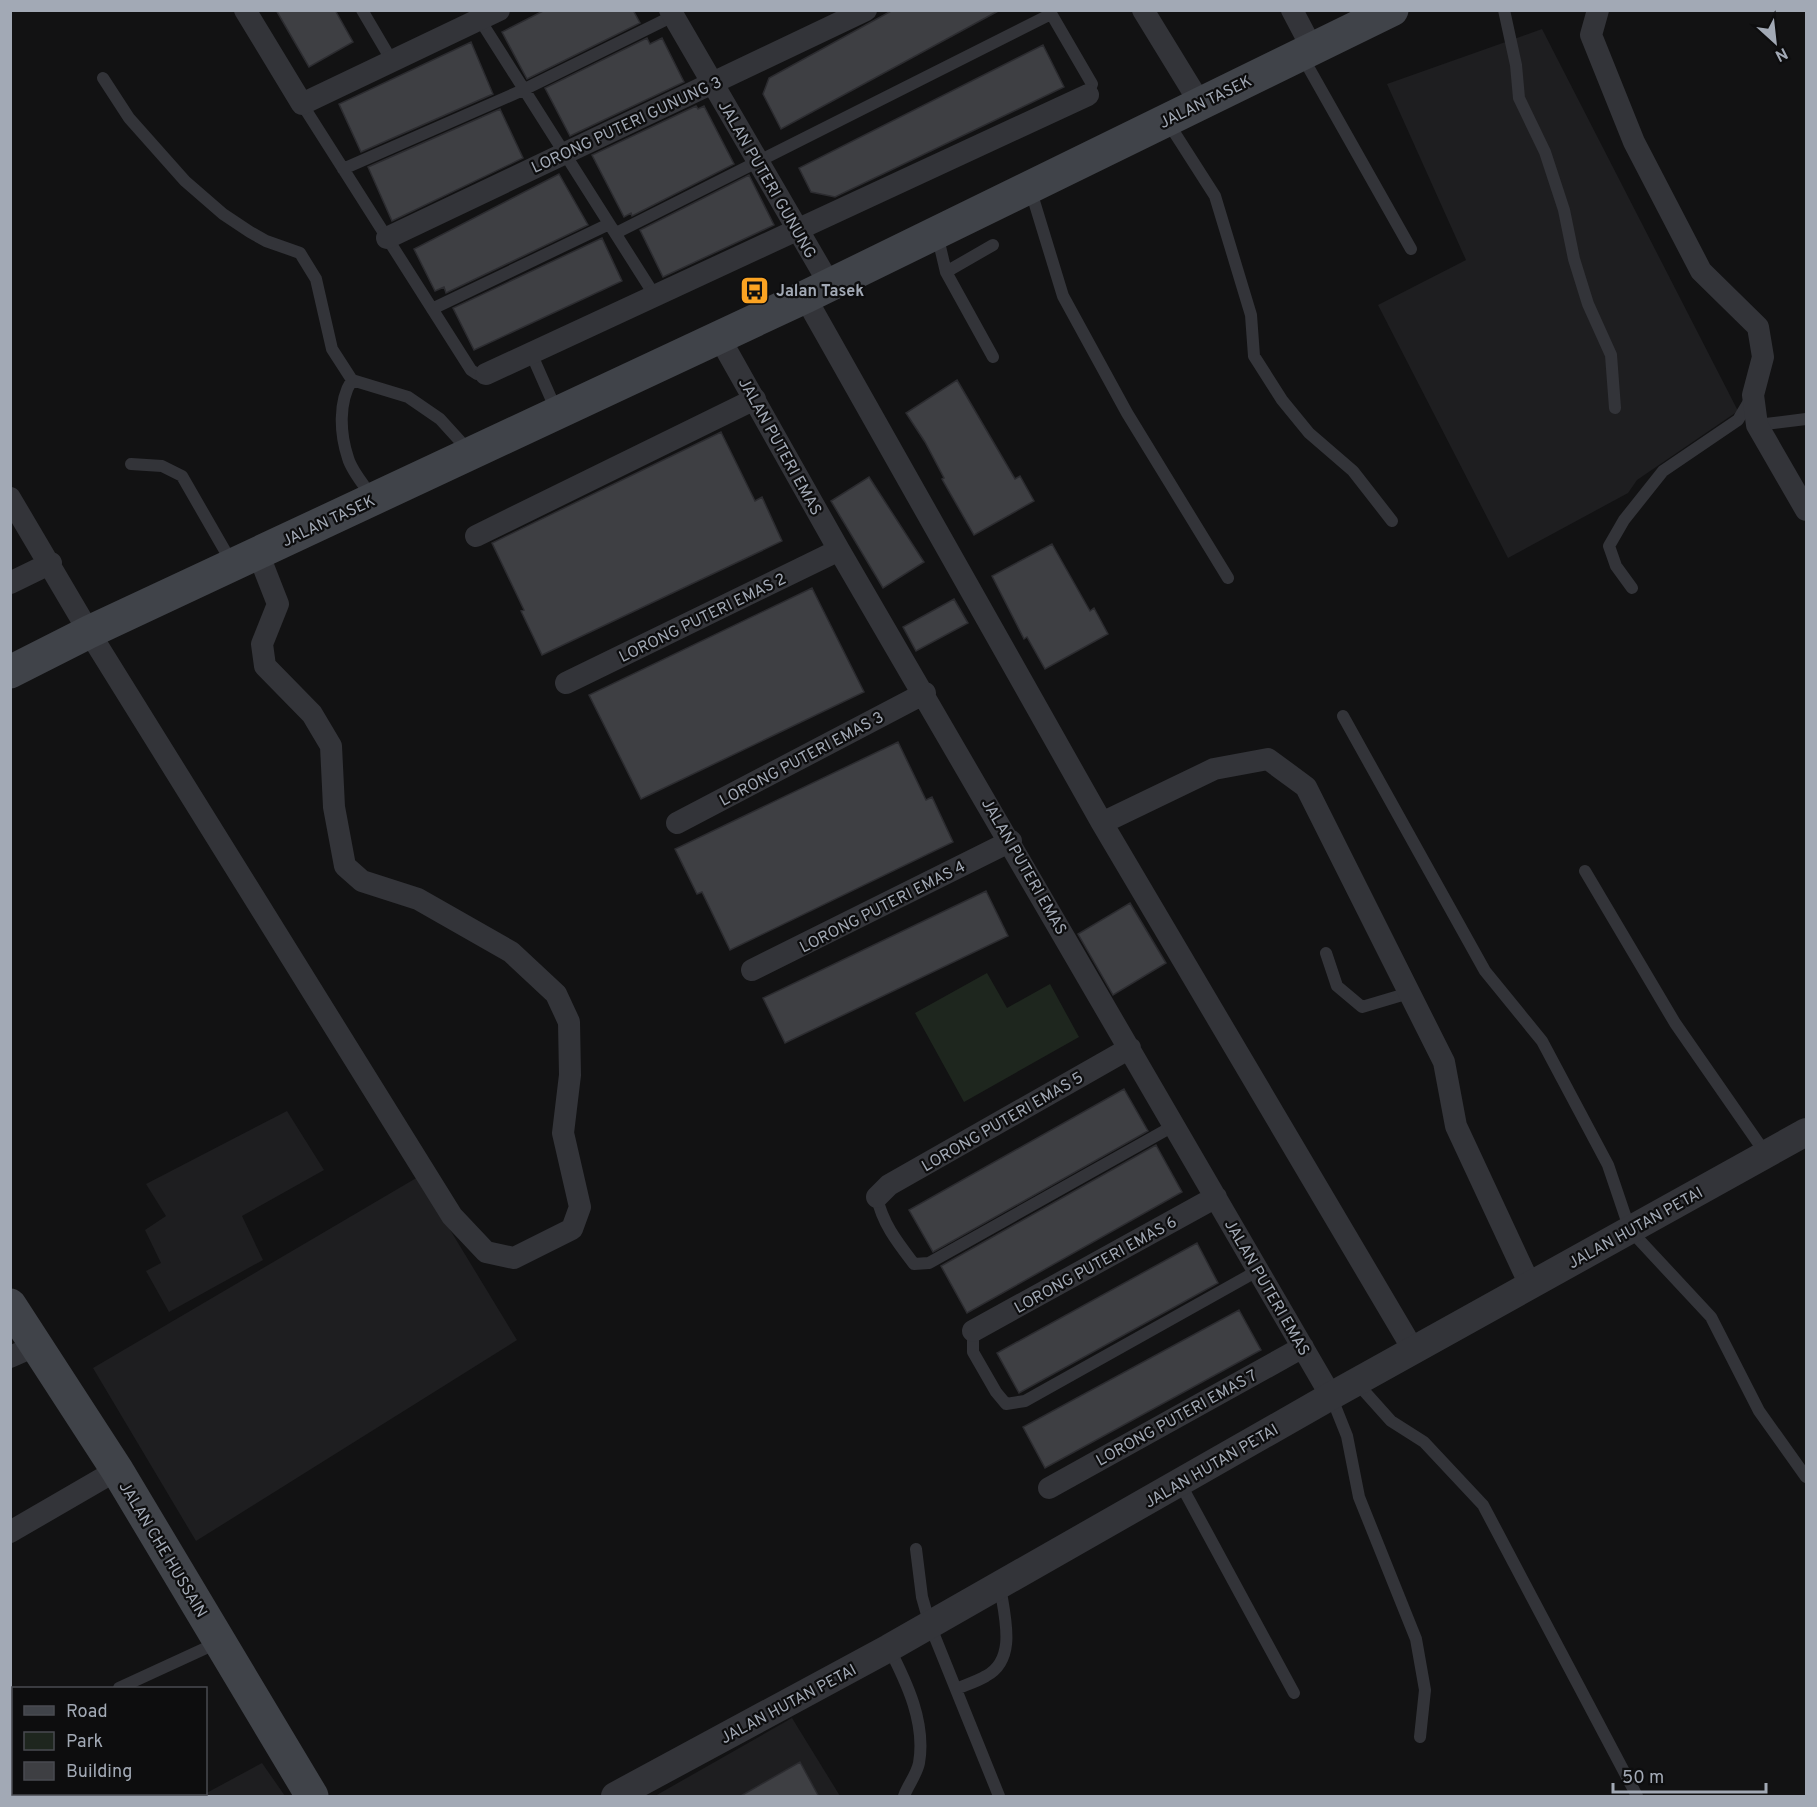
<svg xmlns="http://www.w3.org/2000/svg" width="1817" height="1807" font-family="Overpass,sans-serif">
<rect width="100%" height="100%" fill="#121213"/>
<path fill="#1e1e20" d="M 1542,29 L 1738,411 L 1637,480 L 1628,493 L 1508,558 L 1378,305 L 1466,260 L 1387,84 Z
M 287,1111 L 324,1170 L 242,1216 L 263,1260 L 169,1312 L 146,1271 L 161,1263 L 145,1230 L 166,1216 L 146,1184 Z
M 418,1177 L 517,1340 L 196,1541 L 93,1368 Z
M 792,1718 L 840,1796 L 655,1796 Z
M 262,1763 L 285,1796 L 201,1796 Z"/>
<path fill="#1e261e" d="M 987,973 L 1007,1008 L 1050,984 L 1079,1037 L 964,1102 L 915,1013 Z"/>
<path fill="#3e3f43" stroke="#2c2c30" stroke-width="1.5" d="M 276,10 L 335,10 L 353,42 L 309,67 Z
M 545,10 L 633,10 L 640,23 L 527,79 L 502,32 Z
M 893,10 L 1000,10 L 781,129 L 763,94 L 769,78 Z
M 647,38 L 650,44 L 662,38 L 684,82 L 570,136 L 545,88 Z
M 471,42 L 493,94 L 361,152 L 339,104 Z
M 1043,45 L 1064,87 L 835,197 L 811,192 L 799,168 Z
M 696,106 L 698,109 L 704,106 L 734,164 L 632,216 L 631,213 L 624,217 L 592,155 Z
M 500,109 L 523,158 L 392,221 L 368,167 Z
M 559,174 L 588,225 L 446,293 L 444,287 L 435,291 L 414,249 Z
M 749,175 L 774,225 L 663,277 L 640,230 Z
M 602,238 L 622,281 L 474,350 L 453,308 Z
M 957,380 L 1015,479 L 1020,476 L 1034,501 L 974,535 L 942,479 L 944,478 L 925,442 L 906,413 Z
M 721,432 L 755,501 L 762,497 L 782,541 L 542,655 L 521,611 L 524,610 L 492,543 Z
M 869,477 L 924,562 L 883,588 L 831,501 Z
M 1052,544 L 1090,611 L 1094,608 L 1108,634 L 1045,669 L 1027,637 L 1024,639 L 992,576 Z
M 812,588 L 864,692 L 641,799 L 589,695 Z
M 954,599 L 968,623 L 916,651 L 903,627 Z
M 898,742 L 926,800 L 932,797 L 953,842 L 730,950 L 702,892 L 697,894 L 675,849 Z
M 986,891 L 1008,936 L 785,1043 L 763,998 Z
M 1130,903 L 1166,963 L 1113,995 L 1078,934 Z
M 1124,1089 L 1148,1131 L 933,1252 L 909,1210 Z
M 1156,1145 L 1182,1192 L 967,1313 L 941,1266 Z
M 1197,1243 L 1218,1283 L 1019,1393 L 997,1353 Z
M 1239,1310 L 1261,1350 L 1045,1468 L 1023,1427 Z
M 800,1762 L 819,1797 L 739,1797 Z"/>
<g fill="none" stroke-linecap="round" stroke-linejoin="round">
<path stroke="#333439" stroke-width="12" d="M 362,10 L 392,61
M 1049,10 L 1092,84 L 1088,95
M 1504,10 L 1516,65 L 1519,98 L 1545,152 L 1564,210 L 1574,259 L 1588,304 L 1611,355 L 1615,408
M 480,20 L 655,296
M 1302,56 L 1411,249
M 103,78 L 129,118 L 185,181 L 223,214 L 250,232 L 266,241 L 300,253 L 316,279 L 332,349 L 352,380 L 408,397 L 440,419 L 470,452
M 302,104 L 471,370 L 477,374 L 486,374
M 1167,121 L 1215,196 L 1251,315 L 1254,356 L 1282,400 L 1309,433 L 1353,471 L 1392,521
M 343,169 L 523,90 L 673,16
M 1030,188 L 1063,296 L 1127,413 L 1228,578
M 616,233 L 1051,14
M 937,234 L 946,272 L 993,357
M 946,272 L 993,245
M 432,309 L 609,224
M 531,353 L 557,412
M 352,380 C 338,402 340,434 348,458 C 352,472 365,486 373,498
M 1757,425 L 1806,419
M 131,464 L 162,466 L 182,476 L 232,563
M 1632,588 L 1616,566 L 1609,546 L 1624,520 L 1663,471 L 1738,420 L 1751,398
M 1343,716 L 1485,971 L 1542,1041 L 1608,1165 L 1630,1230 L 1711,1317 L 1759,1411 L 1806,1477
M 1585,871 L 1675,1023 L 1766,1154
M 1326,953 L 1337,986 L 1362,1007 L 1409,993
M 877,1197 C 882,1223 898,1243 914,1264 L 929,1263 L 1175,1125
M 973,1331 L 973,1352 L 996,1392 L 1006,1404 L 1025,1401 L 1259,1270
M 1356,1382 L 1391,1421 L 1424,1442 L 1483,1505 L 1637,1796
M 1331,1396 L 1347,1436 L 1359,1497 L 1416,1639 L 1425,1690 L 1420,1737
M 1180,1483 L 1294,1693
M 916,1549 L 922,1597 L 930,1625 L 999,1796
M 889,1648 C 907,1683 926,1723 919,1763 C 917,1774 908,1785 904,1796
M 119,1688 L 219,1642
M 956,1689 C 965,1685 976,1682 986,1676 C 1018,1659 1004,1615 1000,1586"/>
<path stroke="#333439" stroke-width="22" d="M 245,10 L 302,104 L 499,10
M 670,10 L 830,285
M 1143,10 L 1200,103
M 1292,10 L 1313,50
M 1598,10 L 1591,35 L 1634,142 L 1701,271 L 1758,327 L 1763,357 L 1753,395 L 1757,425 L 1806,510
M 387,238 L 866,10
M 805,297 L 1102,823 L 1414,1351
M 719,337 L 839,550 L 1331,1396
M 486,374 L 1088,95
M 10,498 L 89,632 L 452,1216 L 486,1252 L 514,1258 L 572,1229 L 580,1207 L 563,1133 L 570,1075 L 569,1022 L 556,994 L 511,952 L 418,899 L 362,881 L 345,866 L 334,807 L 331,746 L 312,714 L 265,666 L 262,644 L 278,604 L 258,553
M 476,536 L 755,399
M 10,583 L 51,563
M 566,683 L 839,550
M 677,823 L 925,693
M 1102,823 L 1214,769 L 1268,759 L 1306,787 L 1444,1062 L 1456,1126 L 1530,1285
M 752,970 L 1011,841
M 877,1197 L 889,1185 L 1130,1048
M 973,1331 L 1216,1197
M 10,1357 L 35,1346
M 1049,1488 L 1303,1347
M 10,1532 L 117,1470"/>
<path stroke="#333439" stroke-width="28" d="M 615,1796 L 889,1648 L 1331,1396 L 1806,1132"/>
<path stroke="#404349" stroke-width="33" d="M 10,672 L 89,632 L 805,297 L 1392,10
M 10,1305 L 117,1470 L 312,1796"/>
</g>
<defs>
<symbol id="bus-square" viewBox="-11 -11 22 22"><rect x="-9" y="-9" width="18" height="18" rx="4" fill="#fba322" stroke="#0d0d0e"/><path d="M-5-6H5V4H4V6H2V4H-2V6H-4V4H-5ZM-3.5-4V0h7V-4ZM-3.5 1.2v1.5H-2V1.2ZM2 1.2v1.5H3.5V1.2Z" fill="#111"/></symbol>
</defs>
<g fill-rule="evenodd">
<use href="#bus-square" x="738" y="274" width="33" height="33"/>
</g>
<g text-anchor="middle" stroke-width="4.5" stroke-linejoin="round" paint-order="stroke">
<g font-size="16" fill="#a2a9b5" stroke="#0d0d0e">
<text transform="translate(1205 101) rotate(-26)" y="6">JALAN TASEK</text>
<text transform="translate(626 124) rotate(-25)" y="6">LORONG PUTERI GUNUNG 3</text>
<text transform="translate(768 179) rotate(60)" y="6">JALAN PUTERI GUNUNG</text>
<text transform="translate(781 446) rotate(61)" y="6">JALAN PUTERI EMAS</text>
<text transform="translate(328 520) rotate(-25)" y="6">JALAN TASEK</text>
<text transform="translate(702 617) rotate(-26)" y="6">LORONG PUTERI EMAS 2</text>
<text transform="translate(801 758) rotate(-28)" y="6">LORONG PUTERI EMAS 3</text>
<text transform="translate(1025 866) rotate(60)" y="6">JALAN PUTERI EMAS</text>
<text transform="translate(882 906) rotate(-27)" y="6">LORONG PUTERI EMAS 4</text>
<text transform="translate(1002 1121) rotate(-30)" y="6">LORONG PUTERI EMAS 5</text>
<text transform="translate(1635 1227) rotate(-29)" y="6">JALAN HUTAN PETAI</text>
<text transform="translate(1095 1264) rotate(-29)" y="6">LORONG PUTERI EMAS 6</text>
<text transform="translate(1268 1287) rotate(60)" y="6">JALAN PUTERI EMAS</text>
<text transform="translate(1176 1417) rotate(-29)" y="6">LORONG PUTERI EMAS 7</text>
<text transform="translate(1211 1465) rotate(-30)" y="6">JALAN HUTAN PETAI</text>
<text transform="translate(164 1549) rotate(59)" y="6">JALAN CHE HUSSAIN</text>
<text transform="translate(788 1703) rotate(-28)" y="6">JALAN HUTAN PETAI</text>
</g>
<g font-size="16" font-weight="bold" fill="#a2a9b5" stroke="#0d0d0e" text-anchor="start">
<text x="776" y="296">Jalan Tasek</text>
</g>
</g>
<rect width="1817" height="1807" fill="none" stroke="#a2a9b5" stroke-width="24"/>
<rect x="12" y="1687" width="195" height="108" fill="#0d0d0e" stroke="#494b51" stroke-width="1.5"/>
<rect x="24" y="1706" width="30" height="9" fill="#404349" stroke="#494b51" stroke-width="1.5"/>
<text x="66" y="1717" font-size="18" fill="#a2a9b5">Road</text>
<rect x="24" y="1732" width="30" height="18" fill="#1e261e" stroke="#494b51" stroke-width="1.5"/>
<text x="66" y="1747" font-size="18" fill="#a2a9b5">Park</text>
<rect x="24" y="1762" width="30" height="18" fill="#3e3f43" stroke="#494b51" stroke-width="1.5"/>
<text x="66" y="1777" font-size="18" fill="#a2a9b5">Building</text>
<g transform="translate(1775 42) rotate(153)" stroke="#0d0d0e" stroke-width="4.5" paint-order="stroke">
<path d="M0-4.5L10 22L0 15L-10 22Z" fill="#a2a9b5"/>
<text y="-9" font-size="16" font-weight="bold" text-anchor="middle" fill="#a2a9b5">N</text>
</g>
<path d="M1613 1783v9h153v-9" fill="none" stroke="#a2a9b5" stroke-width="3"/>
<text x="1622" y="1783" font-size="18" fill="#a2a9b5" stroke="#0d0d0e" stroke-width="4.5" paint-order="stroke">50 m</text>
</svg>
